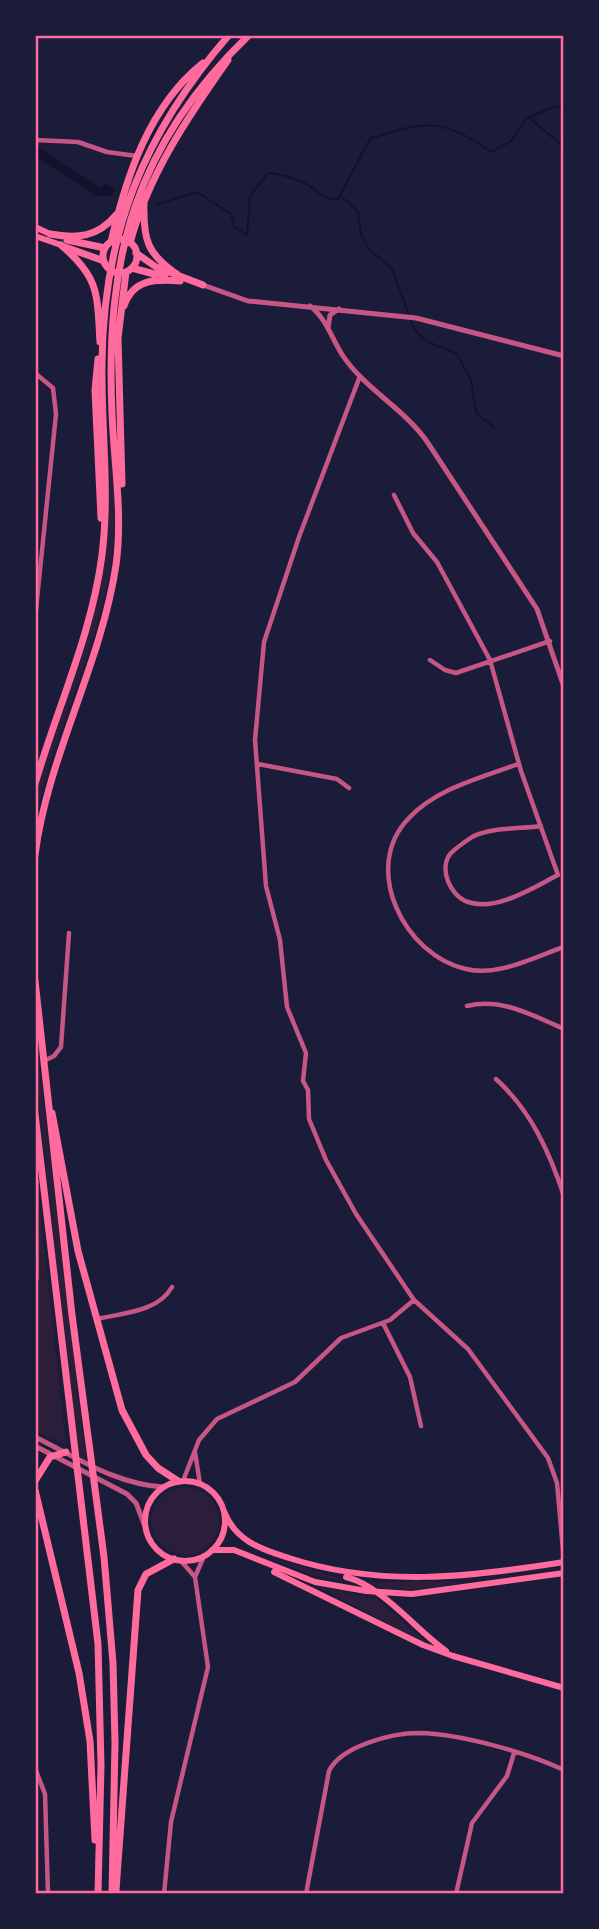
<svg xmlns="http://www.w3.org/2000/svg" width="599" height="1929" font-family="Roboto,sans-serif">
<rect width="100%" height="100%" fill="#1b1b3a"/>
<path fill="#2a1e3b" d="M 108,439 C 115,447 113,468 114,479 C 115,503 116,526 113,549 C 103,645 52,730 35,823 C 35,767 64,712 81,660 C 105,586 114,516 108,439 Z
M 35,1028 L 86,1460 L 79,1457 L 35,1074 Z
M 39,1198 L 66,1445 L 35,1431 Z
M151 1521a34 34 0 1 1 68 0a34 34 0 1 1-68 0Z
M 263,1555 L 356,1583 L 313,1575 Z
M 457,1581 L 455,1584 C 435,1587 383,1595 368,1582 Z
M 316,1586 L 377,1599 L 426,1641 L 424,1642 Z"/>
<path fill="#12122b" d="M 35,145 L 101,188 L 105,184 L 115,188 L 112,196 L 97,196 L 35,156 Z"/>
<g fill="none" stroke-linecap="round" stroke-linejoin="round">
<path stroke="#12122b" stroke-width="2" d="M 529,117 L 554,107 L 564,107
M 342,197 L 358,212 L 361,234 L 368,248 L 392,269 L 409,315
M 155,205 L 193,193 L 200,194 L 231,214 L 234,227 L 247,235 L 250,196 L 268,173 C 280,174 296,179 307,184 C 319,191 323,200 338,199 L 370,139 C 424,120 443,118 491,152 L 511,141 L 528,117 L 564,147
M 411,320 C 418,344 437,344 457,354 L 471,380 L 476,413 L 494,427"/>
<path stroke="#c65784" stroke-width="4.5" d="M 35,140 L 78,142 L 107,152 L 137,156
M 35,373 L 53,388 L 56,414 L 35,619
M 360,376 L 299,537 L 264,642 L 255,740 L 266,886 L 280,940 L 287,1007 L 306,1053 L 303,1081 L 308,1090 L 309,1119 L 326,1160 L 356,1214 L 414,1300
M 394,495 L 413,533 L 437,562 L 490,660 L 521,771 L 558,875
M 430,660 L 445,670 L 456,673 L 550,641
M 258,764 L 337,779 L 349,788
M 518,764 C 481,778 437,788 409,818 C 360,868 405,956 466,969 C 498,977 534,957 564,947
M 541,826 C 521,829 490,827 472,837 C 466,841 456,848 451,853 C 438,868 450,896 468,902 C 496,912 534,887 558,875
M 467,1006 C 501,997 534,1016 564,1029
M 44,1061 L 54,1056 L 61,1047 L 69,933
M 496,1079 C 531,1111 549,1151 564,1196
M 97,1319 C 123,1313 158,1312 172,1287
M 383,1323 L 410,1377 L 421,1426
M 195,1452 L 200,1484
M 183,1481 L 199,1440 L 217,1419 L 295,1382 L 341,1338 L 390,1320 L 414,1300 L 468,1349 L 548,1458 L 557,1483 L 564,1561
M 195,1577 L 204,1556
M 35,1768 L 45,1794 L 48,1894
M 164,1894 L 171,1822 L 208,1667 L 195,1577 L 181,1561
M 306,1894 L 329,1771 C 341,1746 392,1733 419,1733 C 461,1734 525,1752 564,1770
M 456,1894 L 472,1823 L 507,1776 L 514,1753"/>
<path stroke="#c65784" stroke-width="5" d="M 203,285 L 248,301 L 416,318 L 564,356
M 310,306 C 326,318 332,339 343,356 C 366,390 405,409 428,443 L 537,609 L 564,687
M 328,328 L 330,315 L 339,309
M 35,1437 C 78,1458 115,1484 163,1487
M 35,1446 L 127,1494 L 136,1503 L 146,1529"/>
<path stroke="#ff6b9d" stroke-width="6" d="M 35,227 L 50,234
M 35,236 L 61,245
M 453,1656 L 564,1688"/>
<path stroke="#ff6b9d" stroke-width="6" d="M145 1521a40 40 0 1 1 80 0a40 40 0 1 1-80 0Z
M 224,1511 C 235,1541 261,1549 289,1558 C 381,1588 471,1577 564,1562
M 212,1550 L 234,1550 L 315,1582 L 366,1591 L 412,1594 L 564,1573
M 274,1572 L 423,1645 L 453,1656
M 346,1577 C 382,1586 415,1629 446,1651"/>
<path stroke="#ff6b9d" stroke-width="7" d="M 144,203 C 143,240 147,254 178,275
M 50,234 C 77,239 98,237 116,215
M103 256a17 17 0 1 1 34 0a17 17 0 1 1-34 0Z
M 67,240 L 105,248
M 111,242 C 126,177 149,106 203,63
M 130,243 C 149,174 187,118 228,60
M 61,245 C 100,278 97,294 100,342
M 65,247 L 104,261
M 136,253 L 156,267 L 203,285
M 132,268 L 165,277
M 124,306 C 133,279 155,279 180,281
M 98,359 L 95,390 L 101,518
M 122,484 L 118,338 L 126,272
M 35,784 C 57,708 92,634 102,555 C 110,491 101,428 102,364 C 103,233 144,133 229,35
M 35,855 C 48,755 101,665 116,565 C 123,514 114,464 112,413 C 105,257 135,145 249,35
M 35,981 L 72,1315 L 104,1557 L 113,1663 L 115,1743 L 112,1894
M 52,1113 L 78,1251 L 122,1410 L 146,1455 L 158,1468 L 178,1481
M 35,1114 L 98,1644 L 101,1765 L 98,1894
M 35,1181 L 35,1279
M 35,1481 L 50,1457 L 66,1452
M 35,1490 L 79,1673 L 90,1741 L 95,1840
M 116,1890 L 138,1590 L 146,1574 L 174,1559"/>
</g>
<rect width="599" height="1929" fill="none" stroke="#1b1b3a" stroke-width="74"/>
<rect x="37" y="37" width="525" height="1855" fill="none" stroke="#ff6b9d" stroke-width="2.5"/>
</svg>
